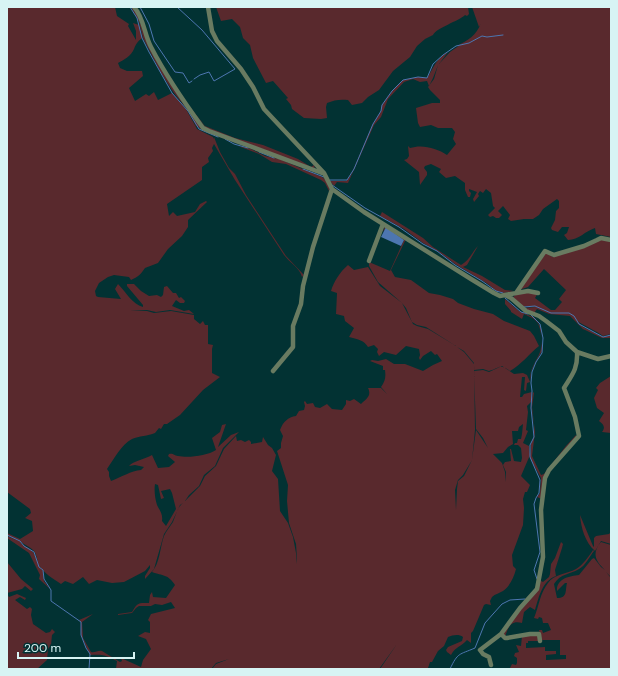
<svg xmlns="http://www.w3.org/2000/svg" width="618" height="676" font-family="'DM Sans',sans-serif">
<rect width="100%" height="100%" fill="#023233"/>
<path fill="#59292d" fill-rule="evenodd" d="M 7,7 L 115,7 L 117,16 L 129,24 L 128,26 L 136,40 L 136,31 L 133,23 L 139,25 L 142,38 C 137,42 136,44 134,49 C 131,56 124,60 118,63 L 120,68 L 127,71 L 142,71 L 143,76 L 129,88 L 135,101 L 146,94 L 149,96 L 154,92 L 158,100 L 172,93 L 186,109 L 197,129 L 213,137 L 213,139 L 214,137 L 220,152 L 229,168 L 235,174 L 246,195 L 286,256 L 304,275 L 302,277 C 300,268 289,262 284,255 L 235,180 L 214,144 L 212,148 L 213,151 L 208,158 L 209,162 L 202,167 L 202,180 L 167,204 L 169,216 L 173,212 L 177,216 L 195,212 L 200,204 L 206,201 L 207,202 L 188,220 L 188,227 L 182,236 L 168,249 L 158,263 L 145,268 C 141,274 138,277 131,280 L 129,277 L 114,275 L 108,277 L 99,283 L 95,291 L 96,296 L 98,297 L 121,299 L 115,289 L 118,284 C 126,292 132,304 143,307 L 143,305 L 127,286 L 127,284 L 134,284 L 141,291 L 149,296 L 157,295 L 161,297 L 163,295 L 164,287 L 167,286 L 173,293 L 176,293 L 179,298 L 181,297 L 185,301 L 184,303 L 180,303 L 176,300 L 172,306 L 184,311 L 189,310 L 194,314 L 170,310 L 156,312 L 147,310 L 130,311 L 147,311 L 154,313 L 171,311 L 194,315 L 194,319 L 200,324 L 203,321 L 205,325 L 208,325 L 208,344 L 213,345 L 212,349 L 212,373 L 220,377 L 203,390 L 180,415 L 167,424 L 164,424 L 161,429 L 159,428 L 155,433 C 148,436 139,436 132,439 C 121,445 114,459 107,469 L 109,472 L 109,476 L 111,481 C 121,477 131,471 141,470 L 144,467 L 135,465 L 129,466 C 133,461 145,459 152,455 L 158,468 L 169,467 L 175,462 L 168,456 L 169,454 C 174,453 174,456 178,456 C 188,458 207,456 216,450 L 212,438 L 220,432 L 222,425 L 226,424 L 218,447 L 231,435 L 239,432 L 223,448 L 215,466 L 204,475 L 199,486 L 189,495 L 185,501 L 200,486 L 205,476 L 216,466 L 224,449 L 236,436 L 237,441 L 241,440 L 245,442 L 249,440 L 251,442 L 251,444 L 262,442 L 263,437 L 268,445 L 272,448 L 276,455 L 272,471 L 278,479 L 280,511 L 288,523 L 293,537 L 296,553 L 297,564 L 297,559 L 296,544 L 289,523 L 287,501 L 288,485 L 277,451 L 281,448 L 281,443 L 283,436 L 280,430 C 283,422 288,417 296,416 L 299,411 L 304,410 L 305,406 L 304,402 L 305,401 L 307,404 L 313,403 L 315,407 L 320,408 L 327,404 L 332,409 L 342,410 L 346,404 L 346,400 L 350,401 L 354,399 L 361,404 C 366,399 372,396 368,388 L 381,388 L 387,394 L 381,387 C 385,381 386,378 385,370 L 383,370 L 383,366 L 370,361 L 372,360 L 378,361 L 386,359 L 394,364 L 405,364 L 423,371 L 433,365 L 442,361 L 437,354 L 435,355 L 431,351 L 423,356 L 420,360 L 419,358 L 420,355 L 419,349 L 406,346 L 396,355 L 384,352 L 379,356 L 377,352 L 378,349 L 374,345 L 368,347 C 364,340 357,339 349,337 L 354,328 L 345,321 L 344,316 L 336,314 L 337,293 L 331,291 C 334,281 340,272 348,265 L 354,270 L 368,267 L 380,286 L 402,303 L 413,324 L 417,326 L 428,329 L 456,346 L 426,327 L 417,325 L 412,322 L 406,308 L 402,303 L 378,282 L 369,266 L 369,262 L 390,271 L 404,240 L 386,228 L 383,232 L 385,226 L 406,239 L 391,270 L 395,277 L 411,280 L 429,293 L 440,295 L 453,299 L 458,303 L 474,309 L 493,314 L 504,321 L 530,331 L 534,336 L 539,346 C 529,354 522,364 510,371 C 500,363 499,368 489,371 L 483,369 L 474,370 L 474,363 L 464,351 L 457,347 L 464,352 L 474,364 L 475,430 L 472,460 L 463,475 L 458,480 L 455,490 L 456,510 L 457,489 L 458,481 L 464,476 L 472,460 L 476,430 L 488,448 L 483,438 L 476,429 L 474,371 L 483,370 L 489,372 L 502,366 L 514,374 L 523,373 L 527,375 L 530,382 L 527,383 L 526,391 L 524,390 L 522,395 L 524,390 L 525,377 L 522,377 L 520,397 L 522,397 L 524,394 L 532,392 L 531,402 L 527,406 L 528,412 L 526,430 L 528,431 L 523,443 L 529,446 L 530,455 L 521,476 L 530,485 L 527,492 L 523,492 L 525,492 L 523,499 L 524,508 L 523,525 L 512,555 L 513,566 L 516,569 C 514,577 510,586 503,591 C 500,593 495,594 492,597 L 490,601 L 491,605 L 486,604 L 484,605 L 473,631 L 471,633 L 471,643 L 467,640 C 461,647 456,646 451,655 L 447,652 L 446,650 L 448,647 L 462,641 L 463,637 C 459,634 453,635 448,637 L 444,646 L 438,651 L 432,662 L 430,662 L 428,668 L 431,669 L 380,669 L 397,644 L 379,669 L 212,669 L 216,664 L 229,659 L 216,663 L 211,669 L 116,669 L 117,661 C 106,655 102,654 90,655 L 81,635 L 81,622 L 79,620 L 93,614 L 82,622 L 83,638 L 91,652 C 95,653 98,650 102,651 L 120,662 L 122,661 L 121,658 L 141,667 L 143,660 L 151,649 L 146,639 L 138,636 L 145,632 L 150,633 L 150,622 L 148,620 L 151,614 L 175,608 L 171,602 L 162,605 L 155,604 L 151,606 L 139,606 L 136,608 L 132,613 L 118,615 L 118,614 L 132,612 C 138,602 138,603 149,603 L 150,595 L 152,592 L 153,597 L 166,598 L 175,585 C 168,574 163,576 152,572 C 160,563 160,547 164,536 C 166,531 170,527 173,522 C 176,515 177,508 183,503 L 180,505 L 172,522 L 164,534 L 154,569 L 145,579 L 145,576 L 150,568 L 150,565 L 145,571 L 124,582 L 112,583 L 97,580 L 89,584 L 83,577 L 73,584 L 65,581 L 61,584 C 52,578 45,574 39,565 C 37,561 37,554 33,550 C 29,546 24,545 20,541 C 23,547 28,546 32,551 C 37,556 37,564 43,571 L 44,581 L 50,589 L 39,579 L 40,575 L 29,553 L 7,538 L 7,536 L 19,541 L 7,535 L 7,533 L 20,539 L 33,531 L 32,521 L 25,518 L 31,513 L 30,509 L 7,492 ZM 523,424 L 522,434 L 521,439 L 518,439 L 517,443 L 515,443 L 514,445 L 518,445 L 521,448 L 522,458 L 521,462 L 514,461 L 511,449 L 510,449 L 511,461 L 505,462 L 503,465 L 506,472 L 505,482 L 505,472 L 502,463 L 488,449 L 493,454 L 503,453 L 508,447 L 513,444 L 512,431 L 518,431 L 519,427 ZM 155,484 L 158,485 L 161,499 L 164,498 L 161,491 L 170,489 L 172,493 L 176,509 L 166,526 L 162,521 C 163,514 160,511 157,505 C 155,499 154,490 155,484 Z
M 131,7 L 133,7 L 135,9 L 146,38 L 203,130 L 196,126 L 187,109 L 174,93 L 161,73 L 143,38 L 139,22 Z
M 216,7 L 468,7 L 469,14 L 467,16 L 465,15 C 459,21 436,28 433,35 L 425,39 L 417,46 L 410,57 L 393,71 L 379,90 L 368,97 L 362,103 L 352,105 L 348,100 C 340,99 334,100 327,103 L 326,107 L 327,118 L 321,119 L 304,118 L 292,109 L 291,105 L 286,99 L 288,98 L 273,81 L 266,83 L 253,58 L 250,45 L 243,38 L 240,27 L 232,19 L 221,21 Z
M 472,7 L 611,7 L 611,237 L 596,234 L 595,228 C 585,231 579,240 568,240 L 564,235 L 567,233 L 569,227 L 562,227 L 558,232 L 552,230 L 551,228 L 555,220 L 556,211 L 559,208 L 559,201 L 557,199 L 543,209 L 539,215 L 533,219 L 524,219 L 511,221 L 508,219 L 510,215 L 503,206 L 498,211 L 502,215 L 499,218 L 496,218 L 493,216 L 490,217 L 488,215 L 495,208 L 493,206 L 491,193 L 486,189 L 483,193 L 480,191 L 478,194 L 479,196 L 474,202 L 473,199 L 477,192 L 469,189 L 469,191 L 471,193 L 470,197 L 468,197 L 465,190 L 465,183 L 455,176 L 446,178 L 439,172 L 441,169 L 431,164 L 425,166 L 424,168 L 427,172 L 427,175 L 420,185 L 419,172 L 404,160 L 407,159 L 409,156 L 408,146 L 410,148 C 422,144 437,148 447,155 L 456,144 L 453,139 L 455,132 L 452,128 L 438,128 L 431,125 L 420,127 L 418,123 L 416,108 L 432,103 L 440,103 L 440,100 L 430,90 L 428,87 L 434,79 L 438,65 L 433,78 L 429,86 L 427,81 L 420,82 L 413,79 L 404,82 L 388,99 L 381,117 L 374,125 L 348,183 L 337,182 L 334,186 L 330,181 L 346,181 L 351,175 L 373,124 L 381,111 L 382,105 L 392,91 L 403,80 L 418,77 L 427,78 C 434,68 435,59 448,52 L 439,64 L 450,52 L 460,45 L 457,46 C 468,40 476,36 481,23 L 479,27 Z
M 180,96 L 183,98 L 205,126 L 235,138 L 263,145 L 298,159 L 311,167 L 314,165 L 315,169 L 314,169 L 260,148 L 249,145 L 207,129 Z
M 238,146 L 251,149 L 265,156 L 279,159 L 322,177 C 327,180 330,187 330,193 L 325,183 L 321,180 L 286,164 L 272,162 L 259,154 Z
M 382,212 L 423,238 L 433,247 L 461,265 C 469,261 472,252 478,246 L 467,265 L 463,267 L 482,276 L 505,290 L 514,291 L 504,293 L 496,291 L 488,284 L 455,264 L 439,252 L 423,243 L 404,229 L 380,216 Z
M 602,239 L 611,241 L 611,334 L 603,336 C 595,330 584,326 576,320 L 583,327 L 603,337 L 611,335 L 611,338 L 602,338 L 583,329 L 570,316 L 549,314 L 537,309 L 534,313 L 523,308 L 536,307 L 531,306 L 522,307 L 513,297 C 520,291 529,292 538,293 L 535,298 L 551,310 L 555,310 L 562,302 L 559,299 L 566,290 L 544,269 L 528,287 L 519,290 L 546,253 L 553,257 Z
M 505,299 L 519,311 L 535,318 L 541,328 L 542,351 L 535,363 L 531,372 L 530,381 C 529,370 536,362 540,352 C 543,344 542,326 535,320 C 532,317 527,316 524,314 L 522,319 L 511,312 L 511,311 L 505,304 Z
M 611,376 L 611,433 L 602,432 C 606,427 603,424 599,421 L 604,413 L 597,408 L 594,398 L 598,390 L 596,388 L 600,383 Z
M 533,392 L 534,393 L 532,407 L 535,432 L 532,456 L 541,475 L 544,474 L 566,446 L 576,435 L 576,437 L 548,470 L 542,499 L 537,497 L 540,493 L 541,478 L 530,458 L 531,444 L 534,436 L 534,425 L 531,405 Z
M 580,515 L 593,546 L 594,547 L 594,538 L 596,536 L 609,534 L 611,532 L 611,544 L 601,541 L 595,551 C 585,542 581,528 580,515 Z
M 561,542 L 563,544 L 562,548 L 555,570 L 556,576 C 542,581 539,597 535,610 L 530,607 L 524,612 L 522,623 C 511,620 508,627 505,637 L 503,632 L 530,598 L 539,580 L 543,582 L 549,577 L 550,574 L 551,564 L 555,558 Z
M 601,542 L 611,545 L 611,577 L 606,572 L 611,578 L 611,669 L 497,669 L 500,668 L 510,668 L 512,664 L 516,665 L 517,663 L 517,658 L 514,656 L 515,653 L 519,652 L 516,645 L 521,646 L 522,636 L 539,635 L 539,641 L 528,641 L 528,643 L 526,643 L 526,648 L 545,647 L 545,651 L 556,651 L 556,654 L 546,655 L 546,660 L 566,659 L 566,655 L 560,655 L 560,640 L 541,640 L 539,630 L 542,630 L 543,633 L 551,630 L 548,623 L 543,623 L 542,618 L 539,617 L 538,619 L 534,618 C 539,606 540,593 548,583 C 554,574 567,574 576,569 C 583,565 589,556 593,550 L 594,551 C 590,556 585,566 579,569 C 569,575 561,573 554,584 L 557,598 C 568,598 565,590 567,583 L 565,583 L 557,591 C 556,579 569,576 579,575 L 592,559 L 594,558 L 601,567 L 605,570 C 596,561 591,554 601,542 Z
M 7,562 L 21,579 L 33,589 L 31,591 L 25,586 L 22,589 L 7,593 Z
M 7,594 L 9,597 L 17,594 L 26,598 L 25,600 L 20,597 L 15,600 L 27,609 L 30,607 L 32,609 L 31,615 L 33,624 L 46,633 L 50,632 L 52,629 L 55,632 L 52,635 L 51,645 L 48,649 L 47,660 L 37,669 L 7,669 Z"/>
<path fill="#4d76b0" d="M 386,227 L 404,240 L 401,246 L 381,237 Z"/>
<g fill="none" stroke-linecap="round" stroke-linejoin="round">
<path stroke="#4d76b0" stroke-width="1" d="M 130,7 L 137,18 L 142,38 L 149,52 L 172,93 L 188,111 L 199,129 L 218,137
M 140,7 L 149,24 L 154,41 L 175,72 L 183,73 L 189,83 L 192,81
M 177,7 L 202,30 L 235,69 L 214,81 L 209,72 L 200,75 L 194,79
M 225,139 L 234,144 L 248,148
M 259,152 L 274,158
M 303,169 L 324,177
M 330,180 L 347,180 L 354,169 L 373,124 L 381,111 L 382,105 L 392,91 L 403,80 L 418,77 L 427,78 L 433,64 L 443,55 L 456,46 L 469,43 L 482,36 L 487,37 L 503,35
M 332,185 L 365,208 L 399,227 L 423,244 L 437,251 L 455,265 L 482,281 L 496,291 L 503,293
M 505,298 L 521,312 L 528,314
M 524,307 L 535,306 L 551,313 L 569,313 L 574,316 L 579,324 L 603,337 L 611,335
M 531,315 L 540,324 L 543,338 L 542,353 L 536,362 L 532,372 L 531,383 L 532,391 L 531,408 L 534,437 L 530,445 L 530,457 L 540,480 L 539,493 L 536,498 L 534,504 L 540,552 L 534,570 L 537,579
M 7,535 L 20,541 L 24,546 L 34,552 L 39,567 L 43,570 L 44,579 L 51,590 L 51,601 L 81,622 L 81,635 L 86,648 L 90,654 L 89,669
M 450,669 C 458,652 459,655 475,648 L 485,623 L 502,604 L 510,600 L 525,599"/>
<path stroke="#697b61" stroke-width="4.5" d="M 134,7 C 144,18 144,34 151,47 C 166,76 184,102 203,128 L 209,131 L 322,173
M 208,7 L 212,31 L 217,41 L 241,69 L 253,87 L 264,109 L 324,173 L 332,189 L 364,212 L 471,279 L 494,293 L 500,296 L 505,295 L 511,298 L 526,311 L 539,316 L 546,321 L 559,331 L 566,342 L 577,352 L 598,359 L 611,356
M 369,261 L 383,224
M 516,293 L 545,251 L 554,255 L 584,246 L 597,240 L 601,238 L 611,240
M 505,295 L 528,291 L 538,293
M 273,371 L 293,347 L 293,326 L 301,304 L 303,286 L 313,247 L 332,189
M 540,641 L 539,634 L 530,634 L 507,638 L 505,638 L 501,634 L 520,608 L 537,589 L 543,557 L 541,510 L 545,478 L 549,470 L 579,436 L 575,417 L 564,388 C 572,375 578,369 577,352
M 491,665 L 489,657 L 483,654 L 480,650 L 501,634"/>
</g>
<rect width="618" height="676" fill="none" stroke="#d7f4f4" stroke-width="16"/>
<path d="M18 652v6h116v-6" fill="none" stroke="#d7f4f4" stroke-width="2"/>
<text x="24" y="652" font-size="12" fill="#d7f4f4" stroke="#023233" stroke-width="3" paint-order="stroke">200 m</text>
</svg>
